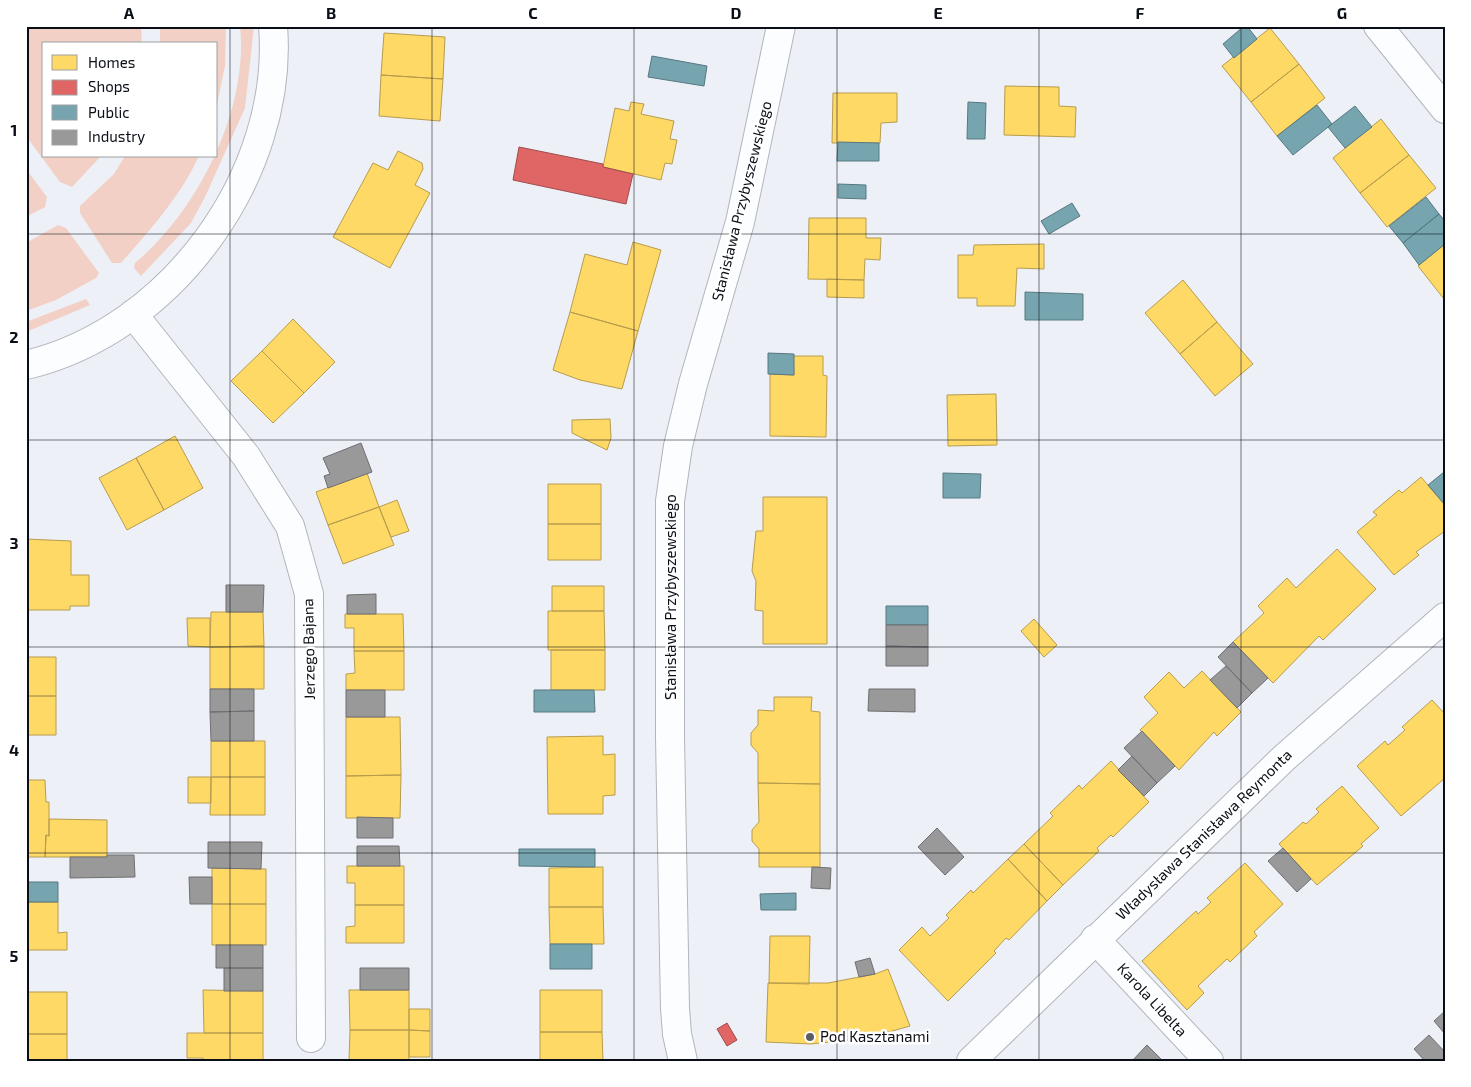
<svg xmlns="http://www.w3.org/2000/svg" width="1471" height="1087" font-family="'Exo 2',sans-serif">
<rect width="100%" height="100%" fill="#eef0f7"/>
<path fill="#f2d0c6" d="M 26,26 L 141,26 L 142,44 L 44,44 L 44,156 L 101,156 L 72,187 L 60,182 L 26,136 Z
M 160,26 L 226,26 L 225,66 L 216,109 L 216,44 L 160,44 Z
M 240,26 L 254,26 L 245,108 L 205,197 L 191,223 L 141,276 L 134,268 L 135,263 C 198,211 249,109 240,26 Z
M 125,156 L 199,156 C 180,197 150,230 121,263 L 112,263 L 80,213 L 80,206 L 114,174 Z
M 26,169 L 47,197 L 45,207 L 26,217 Z
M 58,225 L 66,228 L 99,273 L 96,278 L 56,300 L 26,311 L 26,243 Z
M 86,299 L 90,305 L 26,332 L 26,322 Z"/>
<path fill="#ffd966" stroke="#b69c4e" d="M 1270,28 L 1299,64 L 1251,102 L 1222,66 Z
M 384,33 L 445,37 L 443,79 L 381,75 Z
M 1299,64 L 1325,98 L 1277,136 L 1251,102 Z
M 381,75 L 443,79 L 440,121 L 379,116 Z
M 1005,86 L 1059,87 L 1059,106 L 1076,107 L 1075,137 L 1004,135 Z
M 833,93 L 897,93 L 897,122 L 881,123 L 880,143 L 832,143 Z
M 631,102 L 644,104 L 641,114 L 674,121 L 670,139 L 677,140 L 672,164 L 665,163 L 661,180 L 603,167 L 615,108 L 629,111 Z
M 1381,119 L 1409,155 L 1360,193 L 1333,158 Z
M 398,151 L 422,163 L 423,169 L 415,185 L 430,193 L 390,268 L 333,237 L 373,163 L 388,170 Z
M 1409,155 L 1436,188 L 1387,227 L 1360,193 Z
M 809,218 L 866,218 L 866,238 L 881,238 L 880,260 L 865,259 L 864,280 L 808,279 Z
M 633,242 L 661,250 L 638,331 L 570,312 L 585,254 L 627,265 Z
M 1044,244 L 1044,269 L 1017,268 L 1015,306 L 977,306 L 977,298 L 958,298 L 958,255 L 973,255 L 974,245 Z
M 1445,244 L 1445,298 L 1444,299 L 1418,266 Z
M 827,279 L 864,280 L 864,298 L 827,297 Z
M 1183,280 L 1217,322 L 1180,354 L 1145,313 Z
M 570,312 L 638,331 L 622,389 L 580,380 L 553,370 Z
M 293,319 L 335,362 L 304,393 L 262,351 Z
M 1217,322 L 1253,364 L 1215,396 L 1180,354 Z
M 262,351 L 304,393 L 273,423 L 231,381 Z
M 793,356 L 823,356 L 823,375 L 827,376 L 826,437 L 770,436 L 770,374 L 794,375 Z
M 996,394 L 997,445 L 948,446 L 947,395 Z
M 610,419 L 611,438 L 607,450 L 572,433 L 572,420 Z
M 175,436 L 203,488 L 164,510 L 136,458 Z
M 136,458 L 164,510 L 127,530 L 99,478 Z
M 367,473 L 379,507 L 328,525 L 316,492 Z
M 1421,477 L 1445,505 L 1445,531 L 1416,552 L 1419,555 L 1394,575 L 1357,532 L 1377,515 L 1373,512 L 1399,490 L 1402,493 Z
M 548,484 L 601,484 L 601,524 L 548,524 Z
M 763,497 L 827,497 L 827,644 L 763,644 L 763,611 L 755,610 L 756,581 L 752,571 L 756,531 L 763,531 Z
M 397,500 L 409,531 L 391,537 L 379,507 Z
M 379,507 L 394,545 L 343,564 L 328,525 Z
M 548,524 L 601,524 L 601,560 L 548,560 Z
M 26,539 L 71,541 L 71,575 L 89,575 L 89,606 L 70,606 L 70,610 L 26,610 Z
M 1337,549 L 1376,589 L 1323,640 L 1319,636 L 1273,683 L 1233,642 L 1264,613 L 1258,606 L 1287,578 L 1296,588 Z
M 552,586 L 604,586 L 604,611 L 552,611 Z
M 548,611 L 604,611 L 605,650 L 548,650 Z
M 211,612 L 263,612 L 264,646 L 210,647 Z
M 345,614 L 403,614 L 404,651 L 354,651 L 354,628 L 345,628 Z
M 187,618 L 210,618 L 210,647 L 188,646 Z
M 1034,619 L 1057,645 L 1044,657 L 1021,631 Z
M 264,646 L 264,689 L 210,689 L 210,647 Z
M 551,650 L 605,650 L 605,690 L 551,690 Z
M 354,651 L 404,651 L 404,690 L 346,690 L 346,674 L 355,673 Z
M 26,657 L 56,657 L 56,696 L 26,696 Z
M 1202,671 L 1241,712 L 1217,736 L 1214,732 L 1179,770 L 1140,730 L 1158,713 L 1144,697 L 1169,672 L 1184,688 Z
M 26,696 L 56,696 L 56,735 L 26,735 Z
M 774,697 L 812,697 L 811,711 L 820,712 L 820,784 L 758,783 L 758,753 L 751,745 L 751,733 L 758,725 L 758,710 L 774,711 Z
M 1432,700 L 1445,714 L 1445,778 L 1401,816 L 1357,766 L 1385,741 L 1388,745 L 1405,730 L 1402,727 Z
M 346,717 L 400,717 L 401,775 L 346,776 Z
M 603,736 L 603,755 L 615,754 L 615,795 L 603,796 L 603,814 L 548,814 L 547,737 Z
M 211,741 L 265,741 L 265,777 L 211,777 Z
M 1111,761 L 1149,802 L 1113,837 L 1111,835 L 1097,848 L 1099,851 L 1063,885 L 1024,844 L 1053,816 L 1050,813 L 1079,785 L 1082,789 Z
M 401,775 L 400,818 L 346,818 L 346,776 Z
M 188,777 L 211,777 L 211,803 L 188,803 Z
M 211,777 L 265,777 L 265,815 L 210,815 Z
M 26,780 L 45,780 L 46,802 L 49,802 L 49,836 L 46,835 L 45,857 L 26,857 Z
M 758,783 L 820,784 L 820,867 L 759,867 L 759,849 L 752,841 L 752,830 L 759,822 Z
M 1342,786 L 1379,828 L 1361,844 L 1363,846 L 1317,885 L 1279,844 L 1303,822 L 1306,824 L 1319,812 L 1316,809 Z
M 49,819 L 107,820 L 107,857 L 45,857 L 46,835 L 49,836 Z
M 1024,844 L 1063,885 L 1047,901 L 1008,859 Z
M 1008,859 L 1047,901 L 1009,940 L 1006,938 L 994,951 L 996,953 L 948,1001 L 899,950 L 922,927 L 930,936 L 949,918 L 946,915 L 971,890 L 973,893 Z
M 1245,863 L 1283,904 L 1254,932 L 1257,936 L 1230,962 L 1227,959 L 1198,986 L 1204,993 L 1187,1010 L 1142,961 L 1196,911 L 1198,914 L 1211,902 L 1207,898 Z
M 347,866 L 404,866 L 404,905 L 355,905 L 355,883 L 347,883 Z
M 603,867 L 603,907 L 549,907 L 549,868 Z
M 212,868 L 266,869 L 266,904 L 212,904 Z
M 26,902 L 58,902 L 58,933 L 67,932 L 67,950 L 26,950 Z
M 212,904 L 266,904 L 266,945 L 212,945 Z
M 355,905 L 404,905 L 404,943 L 346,943 L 346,927 L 355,926 Z
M 549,907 L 603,907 L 604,944 L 550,944 Z
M 770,936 L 810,936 L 809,984 L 769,983 Z
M 888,969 L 910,1026 L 867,1038 L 811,1044 L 766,1042 L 768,983 L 828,983 L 875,974 Z
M 203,990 L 263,991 L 263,1033 L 204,1033 Z
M 349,990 L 409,990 L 409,1030 L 350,1030 Z
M 540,990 L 602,990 L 602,1032 L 540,1032 Z
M 26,992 L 67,992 L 67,1034 L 26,1034 Z
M 409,1009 L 430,1009 L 430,1031 L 409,1030 Z
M 350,1030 L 409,1030 L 409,1061 L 349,1061 Z
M 409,1030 L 430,1031 L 430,1057 L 409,1057 Z
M 540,1032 L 602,1032 L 603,1061 L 540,1061 Z
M 187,1033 L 263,1033 L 263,1061 L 203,1061 L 203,1058 L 187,1058 Z
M 26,1034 L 67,1034 L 67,1061 L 26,1061 Z"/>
<path fill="#e06666" stroke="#a04c4e" d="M 519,147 L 603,164 L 603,167 L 633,174 L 626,204 L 513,180 Z
M 727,1023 L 737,1040 L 727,1046 L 717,1029 Z"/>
<path fill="#76a5af" stroke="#567881" d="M 1244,26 L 1247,26 L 1257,39 L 1234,58 L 1223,44 Z
M 652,56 L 707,66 L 704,86 L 648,77 Z
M 968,102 L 986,103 L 985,139 L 967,139 Z
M 1317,105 L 1332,124 L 1293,155 L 1277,136 Z
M 1355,106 L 1372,127 L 1345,148 L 1328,127 Z
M 838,142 L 879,143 L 879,161 L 837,161 Z
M 838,184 L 866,185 L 866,199 L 838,198 Z
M 1426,197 L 1439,214 L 1403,243 L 1389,226 Z
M 1072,203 L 1080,216 L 1049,234 L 1041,221 Z
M 1439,214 L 1445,221 L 1445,244 L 1419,265 L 1403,243 Z
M 1025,292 L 1083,294 L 1083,320 L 1025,320 Z
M 768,353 L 794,354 L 794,375 L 768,374 Z
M 1444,472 L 1445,473 L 1445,505 L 1428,485 Z
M 943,473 L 981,474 L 980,498 L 943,498 Z
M 886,606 L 928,606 L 928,625 L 886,625 Z
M 534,690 L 594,690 L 595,712 L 534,712 Z
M 519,849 L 595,849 L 595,867 L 519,866 Z
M 26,882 L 58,882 L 58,902 L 26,902 Z
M 796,893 L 796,910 L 761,910 L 760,894 Z
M 550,944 L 592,944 L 592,969 L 550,969 Z"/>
<path fill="#999" stroke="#6e6f72" d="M 361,443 L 372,472 L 328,488 L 324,476 L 330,474 L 323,458 Z
M 226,585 L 264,585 L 263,612 L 226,612 Z
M 376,594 L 376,614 L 347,614 L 347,595 Z
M 886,625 L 928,625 L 928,647 L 886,646 Z
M 1233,642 L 1268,678 L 1252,693 L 1218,657 Z
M 886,646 L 928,647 L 928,666 L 886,666 Z
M 1226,666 L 1252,693 L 1237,708 L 1210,680 Z
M 210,689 L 254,689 L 254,711 L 210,712 Z
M 869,689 L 915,689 L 915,712 L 868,711 Z
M 346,690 L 385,690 L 385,717 L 346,717 Z
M 254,711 L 254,741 L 211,741 L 210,712 Z
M 1142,731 L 1175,766 L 1157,783 L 1124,748 Z
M 1132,756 L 1157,783 L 1144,796 L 1118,770 Z
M 357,817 L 393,818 L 393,838 L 357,838 Z
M 937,828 L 964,857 L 945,875 L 918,847 Z
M 208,842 L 262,842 L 261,869 L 208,868 Z
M 357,846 L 399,846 L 400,866 L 357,866 Z
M 1283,848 L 1311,879 L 1297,892 L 1268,861 Z
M 107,855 L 134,855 L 135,877 L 70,878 L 70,857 L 107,857 Z
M 812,867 L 831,868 L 830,889 L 811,888 Z
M 189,877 L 212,877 L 212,904 L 190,904 Z
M 216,945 L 263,945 L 263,968 L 216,968 Z
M 870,958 L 875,974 L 859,977 L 855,962 Z
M 224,968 L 263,968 L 263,991 L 224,991 Z
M 360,968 L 409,968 L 409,990 L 360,990 Z
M 1445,1011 L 1445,1034 L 1434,1021 Z
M 1429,1035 L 1445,1052 L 1445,1061 L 1425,1061 L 1414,1049 Z
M 1147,1045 L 1163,1061 L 1132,1061 Z"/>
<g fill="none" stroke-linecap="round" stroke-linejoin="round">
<defs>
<path id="minor" d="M 1378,26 L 1445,109
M 133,314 L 246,456 L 290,526 L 309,594 L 311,1038
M 26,365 C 171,331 285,174 273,26
M 1095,939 L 1209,1061
M 683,1061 L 677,1034 L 675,1008 L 670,737 L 670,501 L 678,446 L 693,384 L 740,222 L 781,26
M 971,1061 L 1284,758 L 1445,617"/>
</defs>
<use href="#minor" stroke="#b2b5bd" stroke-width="30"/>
<use href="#minor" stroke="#fcfdfe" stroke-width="28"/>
</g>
<path fill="none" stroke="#0a0e17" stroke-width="1" stroke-opacity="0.55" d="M 230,26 L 230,1061M 432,26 L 432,1061M 634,26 L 634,1061M 837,26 L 837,1061M 1039,26 L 1039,1061M 1241,26 L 1241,1061M 26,234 L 1445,234M 26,440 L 1445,440M 26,647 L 1445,647M 26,853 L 1445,853"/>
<circle fill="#5a5d65" stroke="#fff" stroke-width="2" cx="810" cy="1037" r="5"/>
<g text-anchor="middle" stroke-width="5" stroke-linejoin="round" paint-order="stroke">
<g font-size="15" fill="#0a0e17" stroke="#fff">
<text transform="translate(742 201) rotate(-76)" y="5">Stanisława Przybyszewskiego</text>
<text transform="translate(671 597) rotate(-90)" y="5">Stanisława Przybyszewskiego</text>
<text transform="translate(309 649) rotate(-91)" y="5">Jerzego Bajana</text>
<text transform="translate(1204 835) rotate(-44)" y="5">Władysława Stanisława Reymonta</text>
<text transform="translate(1152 1000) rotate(47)" y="5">Karola Libelta</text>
</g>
<g font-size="15" fill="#0a0e17" stroke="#fff" text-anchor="start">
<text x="820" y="1042">Pod Kasztanami</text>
</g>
</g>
<rect width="1471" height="1087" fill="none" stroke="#ffffff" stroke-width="55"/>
<rect x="42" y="42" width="175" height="115" fill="#ffffff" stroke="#9d9fa2"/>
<rect x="52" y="55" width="25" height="15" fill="#ffd966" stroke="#9d9fa2"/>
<text x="88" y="68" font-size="15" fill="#0a0e17">Homes</text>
<rect x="52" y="80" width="25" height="15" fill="#e06666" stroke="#9d9fa2"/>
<text x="88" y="92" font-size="15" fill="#0a0e17">Shops</text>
<rect x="52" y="105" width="25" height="15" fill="#76a5af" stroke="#9d9fa2"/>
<text x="88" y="118" font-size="15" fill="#0a0e17">Public</text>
<rect x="52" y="130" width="25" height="15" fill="#999999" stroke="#9d9fa2"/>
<text x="88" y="142" font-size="15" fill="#0a0e17">Industry</text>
<rect x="28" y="28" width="1416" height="1032" fill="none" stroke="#0a0e17" stroke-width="2"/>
<g font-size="16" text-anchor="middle" font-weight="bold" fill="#0a0e17">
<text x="129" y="19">A</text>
<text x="331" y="19">B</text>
<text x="533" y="19">C</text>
<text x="736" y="19">D</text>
<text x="938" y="19">E</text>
<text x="1140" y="19">F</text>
<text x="1342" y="19">G</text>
<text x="14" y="136">1</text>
<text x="14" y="343">2</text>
<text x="14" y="549">3</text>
<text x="14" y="756">4</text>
<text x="14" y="962">5</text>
</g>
</svg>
